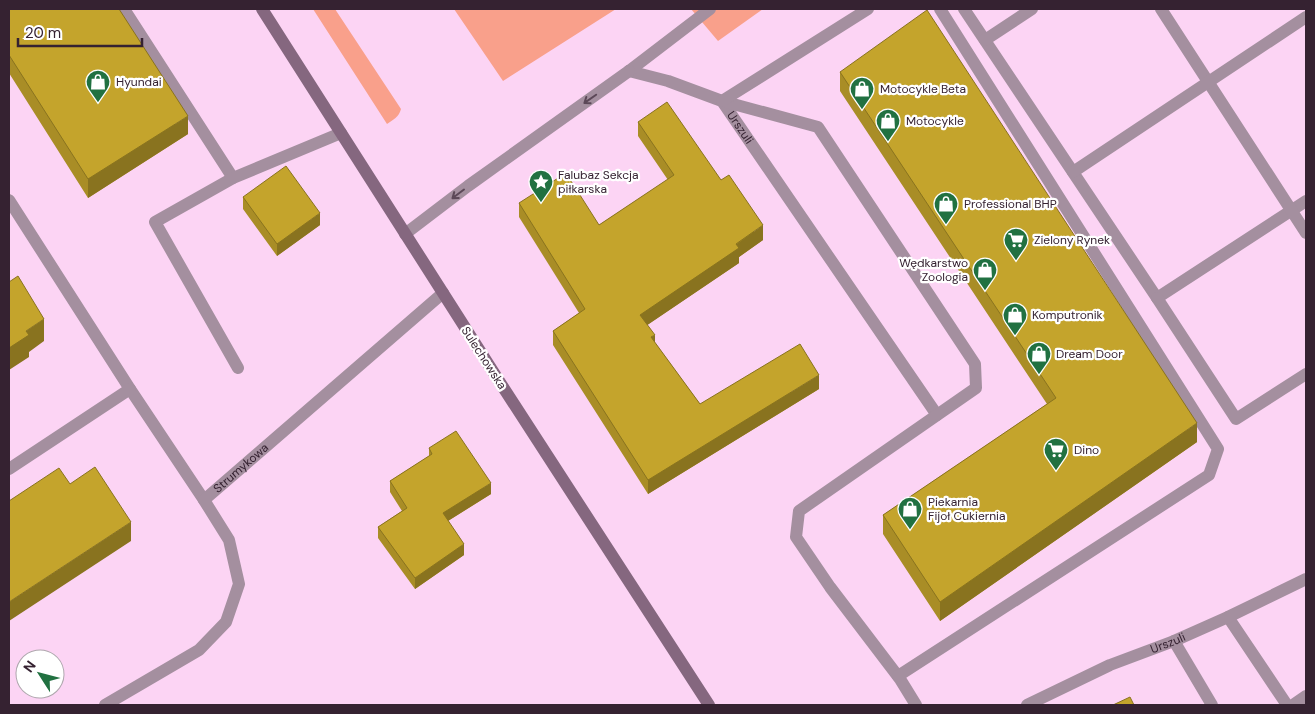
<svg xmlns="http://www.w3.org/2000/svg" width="1315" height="714" font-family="'DM Sans',sans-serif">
<rect width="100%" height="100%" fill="#fcd4f4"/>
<path fill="#f9a08b" d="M 313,9 L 335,9 L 401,109 C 399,117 393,120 387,124 Z
M 454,9 L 616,9 L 503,81 Z
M 691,9 L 763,9 L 718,41 Z"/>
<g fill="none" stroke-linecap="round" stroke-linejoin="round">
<g stroke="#a48f9f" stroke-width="12">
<path d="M 124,9 L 233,178"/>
<path d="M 964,9 L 1157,298 L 1306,201"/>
<path d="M 1161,9 L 1306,233"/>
<path d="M 985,40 L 1032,9"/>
<path id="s1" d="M 629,71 L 668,81 L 722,101 L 937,415"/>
<path d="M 629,71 L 710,9"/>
<path d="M 722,101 L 818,127 L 975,364 L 976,388 L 799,511 L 796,537 L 830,587 L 900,679 L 916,705"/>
<path d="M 722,101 L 868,9"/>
<path d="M 1073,172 L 1306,17"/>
<path d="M 9,200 L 130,389 L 204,500"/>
<path d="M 1157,298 L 1236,419 L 1306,374"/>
<path d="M 238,368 L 155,222 L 233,178 L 341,133"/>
<path d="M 9,469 L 130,389"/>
<path d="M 1228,617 L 1287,705"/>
<path d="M 1174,641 L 1212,705"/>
<path d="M 898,676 L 1209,475 L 1218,449 L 940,9"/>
<path d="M 1293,705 L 1306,696"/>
</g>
<g stroke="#a48f9f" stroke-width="12">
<path d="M 405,234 L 468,186 L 629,71"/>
<path id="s2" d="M 105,705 L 199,650 L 226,622 L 239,584 L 229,540 L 204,500 L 443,293"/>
<path id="s3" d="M 1027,705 L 1110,665 L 1174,641 L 1228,617 L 1306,579"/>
</g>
<path stroke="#85677f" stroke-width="12" d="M 262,9 L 501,384 L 709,705"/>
</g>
<path fill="#a98d26" d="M 9,9 L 188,134 L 88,198 L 9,73 Z
M 840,72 L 1197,442 L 940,621 L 883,534 L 883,515 L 1047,404 L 840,91 Z
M 638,122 L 763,240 L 739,257 L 739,263 L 647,325 L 655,343 L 700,404 L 819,389 L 648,494 L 553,345 L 553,331 L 579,313 L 519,217 L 519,203 L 599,225 L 668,180 L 638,136 Z
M 243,197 L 320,225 L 277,256 L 243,209 Z
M 429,448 L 491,494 L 448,521 L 464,555 L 415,589 L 378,538 L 378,527 L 402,511 L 390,492 L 390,481 L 429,456 Z"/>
<path fill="#89731f" d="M 188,116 L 188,134 L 88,198 L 88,179 Z
M 320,213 L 320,225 L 277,256 L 277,244 Z
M 763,225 L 763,240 L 739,257 L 739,263 L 640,330 L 640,315 Z
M 44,319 L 44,341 L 29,352 L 29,357 L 9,370 L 9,348 L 26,331 Z
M 655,335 L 655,350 L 651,337 Z
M 819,375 L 819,389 L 648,494 L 648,480 Z
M 1197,423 L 1197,442 L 940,621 L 940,602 Z
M 491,483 L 491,494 L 443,524 L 443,513 Z
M 131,522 L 131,541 L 9,621 L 9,602 Z
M 464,544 L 464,555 L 415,589 L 415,578 Z"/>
<path fill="#c4a42c" stroke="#89731f" d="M 9,9 L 119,9 L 188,116 L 88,179 L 9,55 Z
M 927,10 L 1197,423 L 940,602 L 883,515 L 1056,398 L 840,72 Z
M 667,102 L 721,180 L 729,175 L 763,225 L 736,244 L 739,248 L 640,315 L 655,335 L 651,337 L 700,404 L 800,344 L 819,375 L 648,480 L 553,331 L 585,309 L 519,203 L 566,173 L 599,225 L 674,175 L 638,122 Z
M 286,166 L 320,213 L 277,244 L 243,197 Z
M 18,276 L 44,319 L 26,331 L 29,335 L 9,348 L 9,282 Z
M 456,431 L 491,483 L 443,513 L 464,544 L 415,578 L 378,527 L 407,508 L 390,481 L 432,454 L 429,448 Z
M 95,467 L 131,522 L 9,602 L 9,501 L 59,468 L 70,484 Z
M 1130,697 L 1134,705 L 1113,705 Z"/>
<defs><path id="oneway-shaft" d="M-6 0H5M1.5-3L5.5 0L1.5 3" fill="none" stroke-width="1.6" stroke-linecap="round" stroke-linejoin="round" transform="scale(1.25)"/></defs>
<g stroke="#5c4858">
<use href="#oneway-shaft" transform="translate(590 99) rotate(145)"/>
<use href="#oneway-shaft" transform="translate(458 194) rotate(143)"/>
</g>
<defs>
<symbol id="shop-pin" viewBox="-11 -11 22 30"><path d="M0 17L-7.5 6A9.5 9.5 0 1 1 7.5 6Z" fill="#217141" stroke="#fff"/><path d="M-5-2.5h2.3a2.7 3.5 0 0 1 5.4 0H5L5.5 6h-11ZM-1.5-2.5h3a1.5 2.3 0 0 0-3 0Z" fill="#fff"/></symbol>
<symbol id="sight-pin" viewBox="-11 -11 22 30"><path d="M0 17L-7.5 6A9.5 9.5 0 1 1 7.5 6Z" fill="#217141" stroke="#fff"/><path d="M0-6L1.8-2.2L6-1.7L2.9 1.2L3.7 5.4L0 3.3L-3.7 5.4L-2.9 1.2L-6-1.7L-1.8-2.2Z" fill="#fff"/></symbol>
<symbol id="supermarket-pin" viewBox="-11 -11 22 30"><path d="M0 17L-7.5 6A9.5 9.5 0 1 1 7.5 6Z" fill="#217141" stroke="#fff"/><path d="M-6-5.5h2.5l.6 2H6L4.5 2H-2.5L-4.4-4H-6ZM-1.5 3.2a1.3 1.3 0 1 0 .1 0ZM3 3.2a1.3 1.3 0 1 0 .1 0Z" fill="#fff"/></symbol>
</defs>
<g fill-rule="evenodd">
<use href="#shop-pin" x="84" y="68" width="28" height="38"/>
<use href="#shop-pin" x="848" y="75" width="28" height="38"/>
<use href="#shop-pin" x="874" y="107" width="28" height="38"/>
<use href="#sight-pin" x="527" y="168" width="28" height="38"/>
<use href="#shop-pin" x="932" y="190" width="28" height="38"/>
<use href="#supermarket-pin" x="1002" y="226" width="28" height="38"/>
<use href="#shop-pin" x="971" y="256" width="28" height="38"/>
<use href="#shop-pin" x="1001" y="301" width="28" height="38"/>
<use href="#shop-pin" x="1025" y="340" width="28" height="38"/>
<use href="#supermarket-pin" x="1042" y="436" width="28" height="38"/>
<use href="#shop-pin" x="896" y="495" width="28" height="38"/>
</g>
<g text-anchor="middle" stroke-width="4.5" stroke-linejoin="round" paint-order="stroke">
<g font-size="12" fill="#352231" stroke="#fff" text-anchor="start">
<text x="116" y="86">Hyundai</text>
<text x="880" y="93">Motocykle Beta</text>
<text x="906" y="125">Motocykle</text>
<text x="558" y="179">Falubaz Sekcja<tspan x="558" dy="14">piłkarska</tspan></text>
<text x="964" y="208">Professional BHP</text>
<text x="1034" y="244">Zielony Rynek</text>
<text x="968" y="267" text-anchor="end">Wędkarstwo<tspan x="968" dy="14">Zoologia</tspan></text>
<text x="1032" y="319">Komputronik</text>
<text x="1056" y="358">Dream Door</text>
<text x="1074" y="454">Dino</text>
<text x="928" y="506">Piekarnia<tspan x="928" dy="14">Fijoł Cukiernia</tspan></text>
</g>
<g font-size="12" fill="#352231" stroke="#fff">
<text dy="4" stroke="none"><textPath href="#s1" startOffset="130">Urszuli</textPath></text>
<text transform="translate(484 358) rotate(57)" y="4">Sulechowska</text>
<text dy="4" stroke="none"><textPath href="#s2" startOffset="329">Strumykowa</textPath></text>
<text dy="4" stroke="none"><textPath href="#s3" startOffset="154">Urszuli</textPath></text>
</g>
</g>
<rect width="1315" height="714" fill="none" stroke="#352231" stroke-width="20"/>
<g transform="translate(40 674) rotate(306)"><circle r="24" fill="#ffffff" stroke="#aea7ad"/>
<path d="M0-4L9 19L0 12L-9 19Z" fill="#217141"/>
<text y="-8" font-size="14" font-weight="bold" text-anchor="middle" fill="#352231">N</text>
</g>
<path d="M18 38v8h124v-8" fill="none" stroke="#352231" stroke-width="2.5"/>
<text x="25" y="38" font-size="15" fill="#352231" stroke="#ffffff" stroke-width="4" paint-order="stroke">20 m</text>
</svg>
